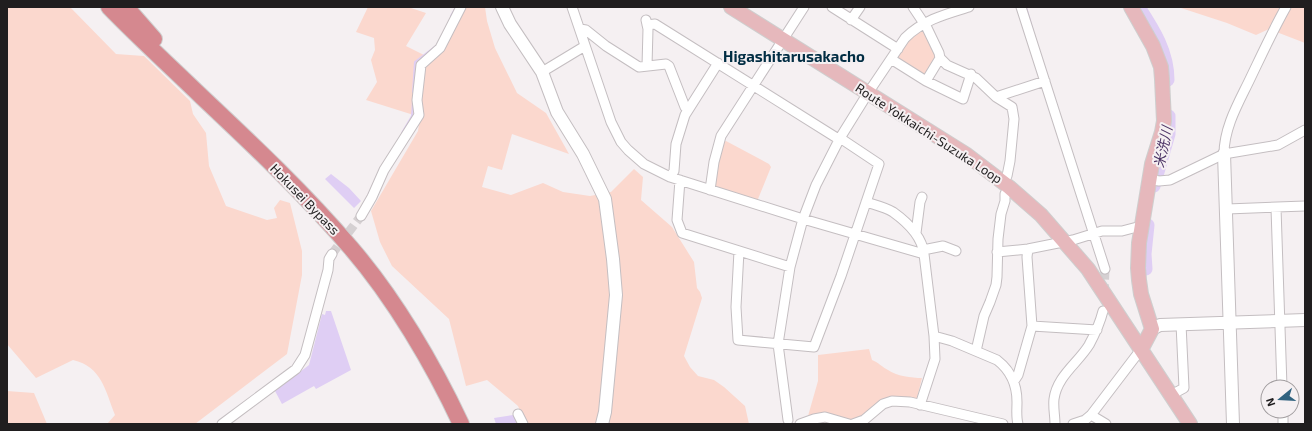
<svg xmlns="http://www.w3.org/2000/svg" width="1312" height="431" font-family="'Exo 2','Noto Sans JP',sans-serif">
<rect width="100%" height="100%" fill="#f5f0f2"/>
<path fill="#fbd8ce" d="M 7,7 L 70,7 L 116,54 L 144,56 L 190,101 L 193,114 L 206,133 L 209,166 L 226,206 L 267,220 L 277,218 L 274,208 L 280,200 L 290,203 L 302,251 L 302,275 L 287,354 L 195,424 L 107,424 L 115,415 C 105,390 102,367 73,360 L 36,378 L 7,344 Z
M 368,7 L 408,7 L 426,13 L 406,46 L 430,58 L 467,7 L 485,7 L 487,21 L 495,48 L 517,93 L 546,113 L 569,154 L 512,134 L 502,170 L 488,166 L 482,187 L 511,195 L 543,183 L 563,192 L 590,196 L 611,192 L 634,169 L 643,177 L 641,200 L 672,227 L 694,262 L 697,288 L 700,292 L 702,298 L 684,356 L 690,367 L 698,376 L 714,380 L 724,387 L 745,406 L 749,424 L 526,424 L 518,406 L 487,380 L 466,386 L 449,319 L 392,266 L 380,242 L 371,211 L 418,131 L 420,117 L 366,100 L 377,82 L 371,60 L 375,50 L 374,38 L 356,32 Z
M 1178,7 L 1305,7 L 1305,43 L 1269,29 L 1256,35 L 1227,23 Z
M 921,30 L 925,30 L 937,54 L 926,75 L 923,76 L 898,60 L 897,56 L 908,41 Z
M 726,141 L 769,164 L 771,167 L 758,199 L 755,201 L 715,188 L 717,164 L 723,142 Z
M 869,349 L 872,360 C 878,362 882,367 888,370 C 896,376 912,378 922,378 L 917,398 L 885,398 L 864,415 L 853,420 L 808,416 L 818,381 L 818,355 Z
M 7,391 L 34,393 L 47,424 L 7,424 Z"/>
<path fill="#dfcef4" d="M 331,174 L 349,188 L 361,201 L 354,208 L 325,179 Z
M 326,311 L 331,311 L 351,370 L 316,389 L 314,386 L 282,404 L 275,391 L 309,365 L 322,314 L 325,315 Z
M 513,415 L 517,424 L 496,424 L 494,418 Z"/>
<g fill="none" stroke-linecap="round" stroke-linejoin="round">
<path stroke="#dfcef4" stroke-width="2" d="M 1026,7 L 1033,31
M 451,16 L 456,7
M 413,92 L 415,62 L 436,46
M 402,133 L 412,116 L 413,100"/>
<path stroke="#dfcef4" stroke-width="13" d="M 1139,7 C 1154,30 1168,52 1168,80
M 1154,186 L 1169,134 L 1169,116
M 1146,269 L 1145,254 L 1148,225"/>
<path stroke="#d5d0d2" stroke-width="9" stroke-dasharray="9 4.5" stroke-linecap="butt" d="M 332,254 L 361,216
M 1104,293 L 1105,269"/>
<defs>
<path id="street" d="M 572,7 L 611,122 L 621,142 L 628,150 L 644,164 L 670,177 L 803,219 L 924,254 L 934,336 L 952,341 L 997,360 C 1010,370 1017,385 1017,402 C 1017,409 1016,417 1018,424
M 832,7 L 898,49
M 913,7 L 927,28 L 939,53 L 940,58 L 947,65 L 976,78 L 996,97 L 1012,107 L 1014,119 L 1010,161 L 1007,176
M 1021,7 L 1105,269
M 646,20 L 648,29 L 647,66
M 851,20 L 860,7
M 647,25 L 655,24 L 840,140
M 580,29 L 586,30 L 606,46 L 639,67 L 666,64 L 669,66 L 685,107 L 688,110
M 891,59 L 926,81 L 940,58
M 542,72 L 585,46
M 926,81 L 963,99 L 971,74
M 996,97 L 1045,81
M 1224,154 C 1224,127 1239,102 1250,79 C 1262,54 1273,30 1286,7
M 670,177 L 674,171 L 676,144 L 685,115 L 718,63
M 1149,179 L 1159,181 L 1170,180 L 1224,154 L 1278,145 L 1305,130
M 680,180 L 677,220 L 682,233 L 790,267
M 710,190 L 714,162 L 721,136 L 804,7
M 866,202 C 875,205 885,207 893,212 C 907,222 922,236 924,254
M 1276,208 L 1282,387
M 1227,209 L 1305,206
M 361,216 L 372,197 L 384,170 L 419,115 L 417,100 L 421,65 L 440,48 L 461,7
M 916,233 L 920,202 L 922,197
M 923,250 L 943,246 L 956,251
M 739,251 L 736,307 L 738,340 L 814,347 L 841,276 L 879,164 L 840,138
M 997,252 L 1028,249 L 1073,240 L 1102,231 L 1122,231 L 1141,226
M 1032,326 L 1097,330
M 976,351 L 984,316 L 990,302 L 996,285 L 997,277 L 998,239 L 1001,214 L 1005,201 L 1005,194 L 1009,187
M 1014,381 L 1018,375 L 1032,326 L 1027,257 L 1028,249
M 1171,395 L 1184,388 L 1181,324
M 920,405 L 935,359 L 934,336
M 1283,411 L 1283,424
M 518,414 L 523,424
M 1091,415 L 1106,424
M 788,420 L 778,344 L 790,267 L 803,219 L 816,185 L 840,138 L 868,93 L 905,38 C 923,20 946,14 969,7
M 222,424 L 296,369 L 305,355 L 328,270 L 329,259 L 332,254
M 800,424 L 814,419 L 825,417 L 849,424
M 853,424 L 864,420 L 883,404 L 892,401 L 910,402 L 1003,424
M 1055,424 C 1055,416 1053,407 1054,399 C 1057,376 1078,363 1089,345 C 1095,334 1100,323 1103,311
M 1073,424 L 1085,420 L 1091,415 L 1142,348"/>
<path id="secondary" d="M 502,7 L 510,24 L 542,72 L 557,112 L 583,154 L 605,199 L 613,259 L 616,295 L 605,412 L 602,424
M 1224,154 L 1233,424
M 1152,329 L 1160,325 L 1305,320"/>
<path id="primary" d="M 731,7 L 967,155 L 1009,187 L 1041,215 L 1088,269 L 1190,424
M 1131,7 L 1153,46 L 1161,67 L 1162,79 L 1164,121 L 1162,132 L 1152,164 L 1139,243 L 1138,268 L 1139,280 L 1141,294 L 1152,329 L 1142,348"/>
<path id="highway" d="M 109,7 C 139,38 171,67 202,97 C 253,145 305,194 351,248 C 394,298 433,364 461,424
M 126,7 L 154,39"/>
</defs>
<use href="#street" stroke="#c4bec1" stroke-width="11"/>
<use href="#secondary" stroke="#c4bec1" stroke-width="14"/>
<use href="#primary" stroke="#cecece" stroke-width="16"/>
<use href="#highway" stroke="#cecece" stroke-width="18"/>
<use href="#street" stroke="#fff" stroke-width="9"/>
<use href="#secondary" stroke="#fff" stroke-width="12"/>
<use href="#primary" stroke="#e6b8bc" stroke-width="14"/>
<use href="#highway" stroke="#d5888f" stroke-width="16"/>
</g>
<g text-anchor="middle" stroke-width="4" stroke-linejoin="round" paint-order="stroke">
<g font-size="13" fill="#201e1f" stroke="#f5f0f2">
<text transform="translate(929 133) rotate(33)" y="5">Route Yokkaichi-Suzuka Loop</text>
<text transform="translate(305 199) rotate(46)" y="5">Hokusei Bypass</text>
</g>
<g font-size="14" font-style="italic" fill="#4d3566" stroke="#f5f0f2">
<text transform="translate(1163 147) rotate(-78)" y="5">米洗川</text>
</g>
<g font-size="15" font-weight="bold" fill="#012d43" stroke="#f5f0f2">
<text x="794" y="62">Higashitarusakacho</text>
</g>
</g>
<rect width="1312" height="431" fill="none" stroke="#201e1f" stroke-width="16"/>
<g transform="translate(1280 399) rotate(252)"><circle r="19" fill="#f5f0f2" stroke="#a09c9e"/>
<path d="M0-3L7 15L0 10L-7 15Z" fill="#30627f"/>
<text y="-6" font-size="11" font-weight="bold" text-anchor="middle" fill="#201e1f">N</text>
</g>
</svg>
